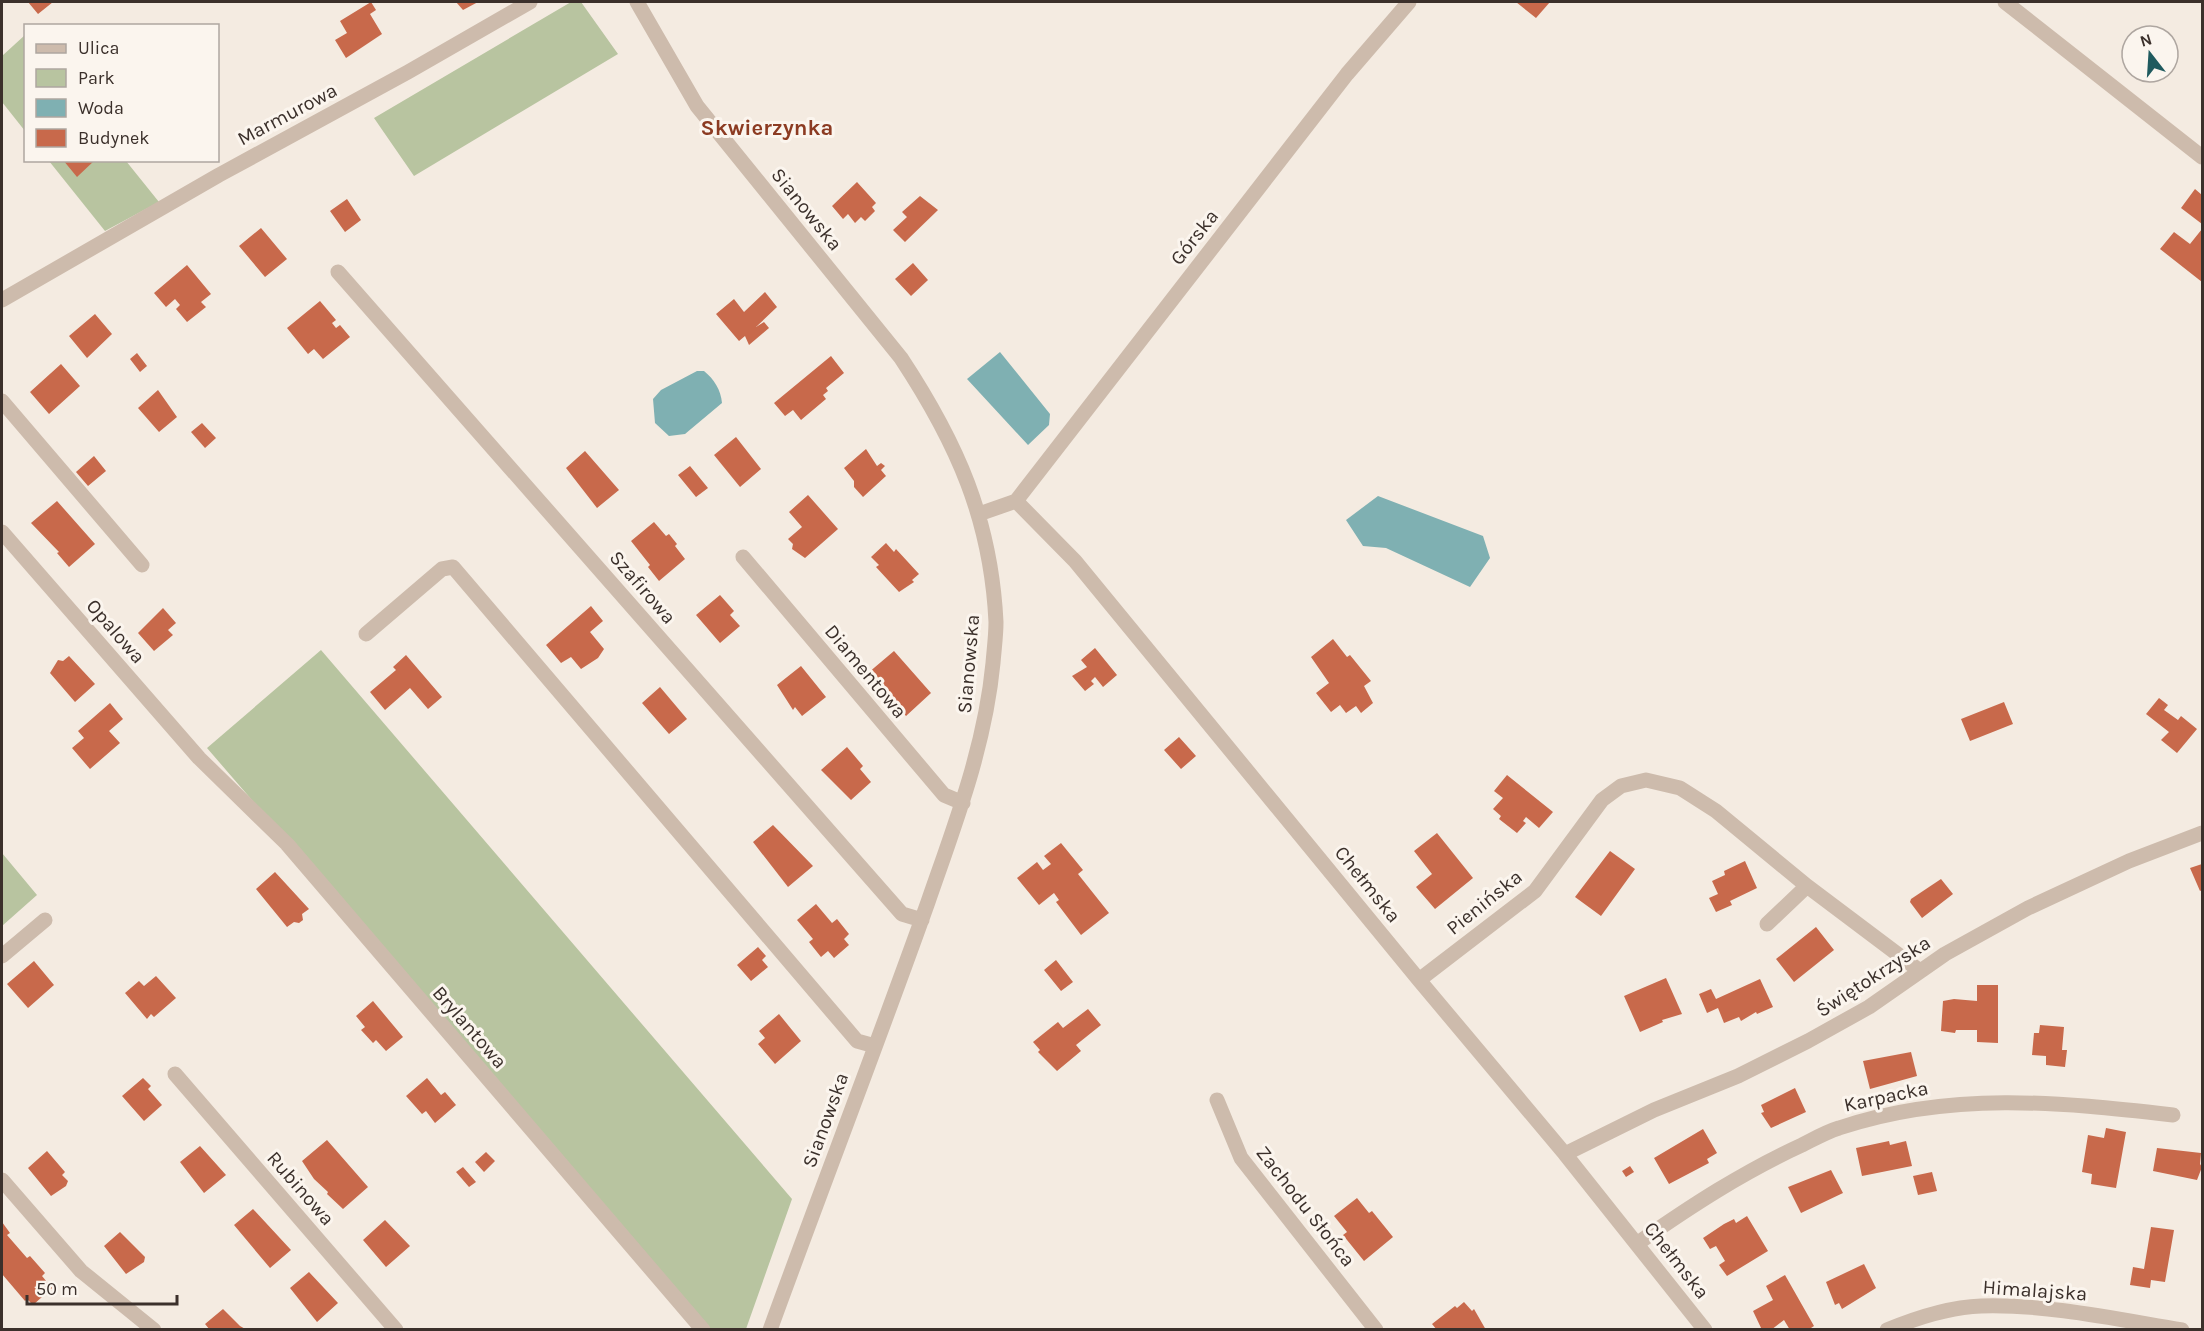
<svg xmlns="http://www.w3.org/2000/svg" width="2204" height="1331" font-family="Karla,sans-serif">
<rect width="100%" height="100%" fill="#f4ebe1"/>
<path fill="#b8c4a0" d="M 571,2 L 581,2 L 618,54 L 414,176 L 374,118 Z
M 25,35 L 26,36 L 25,131 L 2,102 L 2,56 Z
M 49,161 L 126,161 L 159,202 L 105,231 Z
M 321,650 L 792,1199 L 746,1329 L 708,1329 L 207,748 Z
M 2,853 L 37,895 L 2,926 Z"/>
<path fill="#7fb0b2" d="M 1000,352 L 1050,414 L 1049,425 L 1028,445 L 967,379 Z
M 697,371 L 704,371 C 714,379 721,390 722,403 L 685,434 L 669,436 L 655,423 L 653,399 L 661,390 Z
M 1378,496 L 1483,536 L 1490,558 L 1470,587 L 1386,548 L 1363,546 L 1346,520 Z"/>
<path fill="#c8694b" d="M 28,2 L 53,2 L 38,14 Z
M 371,2 L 376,10 L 370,14 L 382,34 L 346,58 L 335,40 L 347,33 L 340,21 Z
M 456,2 L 478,2 L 463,10 Z
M 1516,2 L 1550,2 L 1536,18 Z
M 63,160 L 95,160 L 77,177 Z
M 857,182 L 876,203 L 872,207 L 875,211 L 865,221 L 861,217 L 855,223 L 848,214 L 843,219 L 832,206 Z
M 2195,189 L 2202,195 L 2202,224 L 2181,208 Z
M 920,196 L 938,210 L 905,242 L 893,230 L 907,217 L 902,212 Z
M 347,199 L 361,220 L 345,232 L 330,211 Z
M 261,228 L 287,259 L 265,277 L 239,246 Z
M 2202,229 L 2202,282 L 2160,249 L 2174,232 L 2190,244 Z
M 913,263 L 928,280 L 911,296 L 895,279 Z
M 187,265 L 211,294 L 201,302 L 206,307 L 187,322 L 176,309 L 180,305 L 175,299 L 166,307 L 154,293 Z
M 765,292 L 777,307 L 756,327 L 764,322 L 769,328 L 749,345 L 745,336 L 739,341 L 716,314 L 734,299 L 744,312 Z
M 320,301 L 336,320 L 332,323 L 336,328 L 340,325 L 350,337 L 323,359 L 314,349 L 308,354 L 287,328 Z
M 95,314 L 112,334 L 87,358 L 69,336 Z
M 137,353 L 147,366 L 140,372 L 130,359 Z
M 831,356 L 844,373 L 826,388 L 828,391 L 823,395 L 826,399 L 801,420 L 793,410 L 785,416 L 774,403 Z
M 61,364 L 80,386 L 49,414 L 30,392 Z
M 158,390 L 177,417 L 159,432 L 138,408 Z
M 202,423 L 216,438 L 205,448 L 191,432 Z
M 736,437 L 761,469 L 740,487 L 714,455 Z
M 866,449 L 877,466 L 881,463 L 885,466 L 881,470 L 886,476 L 863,497 L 854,487 L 854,481 L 844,468 Z
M 585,451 L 619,490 L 597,508 L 566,468 Z
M 94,456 L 106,471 L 88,486 L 76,472 Z
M 690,466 L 708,488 L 696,497 L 678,475 Z
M 808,495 L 838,529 L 805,558 L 792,549 L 793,544 L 788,539 L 802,527 L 789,512 Z
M 57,501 L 95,544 L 69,567 L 57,553 L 59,552 L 31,523 Z
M 654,522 L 666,536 L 669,534 L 677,544 L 675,546 L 685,559 L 659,581 L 648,567 L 650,565 L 631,541 Z
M 886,543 L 894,552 L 896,549 L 919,574 L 912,580 L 914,582 L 899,592 L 876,567 L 879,565 L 871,557 Z
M 720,595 L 734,611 L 730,615 L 740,626 L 720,643 L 696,615 Z
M 591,606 L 603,621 L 590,632 L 604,649 L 598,658 L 581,669 L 571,657 L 561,663 L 546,645 Z
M 163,608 L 176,623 L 168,630 L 173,635 L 154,651 L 138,633 Z
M 1333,639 L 1347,657 L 1350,655 L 1371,681 L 1364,686 L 1373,703 L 1361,713 L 1356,706 L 1346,713 L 1340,705 L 1331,712 L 1316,693 L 1329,683 L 1311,657 Z
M 1095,648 L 1117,675 L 1103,687 L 1095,677 L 1091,681 L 1094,684 L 1085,691 L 1072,676 L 1087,667 L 1081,660 Z
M 894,651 L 931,693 L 906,716 L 868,673 Z
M 406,655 L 442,697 L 428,709 L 410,688 L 385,710 L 370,692 L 396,670 L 393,667 Z
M 69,656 L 95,684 L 75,702 L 50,673 L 58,660 L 63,661 Z
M 801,666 L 826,697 L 802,716 L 795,707 L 793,710 L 777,685 Z
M 660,687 L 687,719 L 669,734 L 642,703 Z
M 2159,698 L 2168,705 L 2164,710 L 2178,720 L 2181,716 L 2197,729 L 2177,753 L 2161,740 L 2169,732 L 2146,714 Z
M 2004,702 L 2013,724 L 1970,741 L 1961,719 Z
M 110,703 L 123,719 L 109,731 L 120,743 L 90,769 L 72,748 L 84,738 L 78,731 Z
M 1179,737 L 1196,756 L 1181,769 L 1164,750 Z
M 847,747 L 863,766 L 860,769 L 871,782 L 851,800 L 821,770 Z
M 1507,775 L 1553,812 L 1539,828 L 1526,817 L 1523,821 L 1526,823 L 1517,833 L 1499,819 L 1501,816 L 1493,809 L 1503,798 L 1494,791 Z
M 773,825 L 813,866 L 788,887 L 753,842 Z
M 1437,833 L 1473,878 L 1435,909 L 1416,887 L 1432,874 L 1414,851 Z
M 1061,843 L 1083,870 L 1078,874 L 1109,913 L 1081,935 L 1056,902 L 1059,900 L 1054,893 L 1039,905 L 1017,878 L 1037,862 L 1043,870 L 1051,864 L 1044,856 Z
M 1610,851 L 1635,869 L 1601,916 L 1575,897 Z
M 1745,861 L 1757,888 L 1730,901 L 1732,905 L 1716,912 L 1709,898 L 1718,894 L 1712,881 L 1725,875 L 1724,871 Z
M 2202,864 L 2202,890 L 2200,891 L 2190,868 Z
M 275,872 L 309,909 L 302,914 L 303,920 L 299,923 L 294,922 L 287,927 L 256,889 Z
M 1941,879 L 1953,894 L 1922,918 L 1910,902 L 1911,899 Z
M 816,904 L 832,923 L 837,919 L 849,934 L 844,939 L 849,945 L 834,958 L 828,951 L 821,957 L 809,942 L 813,939 L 797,920 Z
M 1816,927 L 1834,950 L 1794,982 L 1776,959 Z
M 758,947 L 766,956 L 762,960 L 768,967 L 751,981 L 737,965 Z
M 1056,960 L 1073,982 L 1061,991 L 1044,970 Z
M 34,961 L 54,985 L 28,1008 L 7,984 Z
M 156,976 L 176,998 L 154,1017 L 151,1014 L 147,1019 L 125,993 L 139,981 L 144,986 Z
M 1666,978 L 1682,1014 L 1662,1020 L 1663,1022 L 1640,1032 L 1624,996 Z
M 1760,979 L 1773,1007 L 1757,1014 L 1756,1012 L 1741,1021 L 1739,1017 L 1724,1023 L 1718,1008 L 1707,1013 L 1699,994 L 1711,989 L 1716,999 Z
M 1977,985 L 1998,985 L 1998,1043 L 1977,1042 L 1977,1030 L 1956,1030 L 1955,1033 L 1941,1031 L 1943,1001 L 1954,999 L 1977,1001 Z
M 373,1001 L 403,1037 L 386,1051 L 376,1040 L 373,1043 L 361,1030 L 365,1027 L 356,1016 Z
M 1088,1009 L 1101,1025 L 1076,1045 L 1081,1051 L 1057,1071 L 1038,1052 L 1040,1050 L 1033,1042 L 1058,1022 L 1063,1028 Z
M 779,1014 L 801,1041 L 775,1064 L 758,1044 L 765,1038 L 759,1031 Z
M 2040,1025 L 2064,1027 L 2062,1050 L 2067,1050 L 2065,1067 L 2046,1065 L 2046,1056 L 2032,1055 L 2034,1033 L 2039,1033 Z
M 1911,1052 L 1917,1076 L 1870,1089 L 1863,1061 Z
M 143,1078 L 151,1086 L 148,1089 L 162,1105 L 144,1121 L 122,1096 Z
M 427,1078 L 441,1095 L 445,1092 L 456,1105 L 435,1123 L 426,1111 L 422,1114 L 406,1096 Z
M 1795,1088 L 1806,1112 L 1771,1128 L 1761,1113 L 1764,1112 L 1761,1105 Z
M 2106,1128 L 2126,1132 L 2116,1188 L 2091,1184 L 2092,1174 L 2082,1172 L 2088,1135 L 2104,1138 Z
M 1703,1129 L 1717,1153 L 1707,1159 L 1709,1163 L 1669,1184 L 1654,1158 Z
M 327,1140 L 368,1187 L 343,1209 L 327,1194 L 328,1192 L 314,1179 L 302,1161 Z
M 1889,1141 L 1890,1145 L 1906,1141 L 1912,1166 L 1862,1176 L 1856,1148 Z
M 200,1146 L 226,1175 L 204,1193 L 180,1162 Z
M 2157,1148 L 2201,1153 L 2200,1164 L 2202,1167 L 2197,1180 L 2153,1171 Z
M 47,1151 L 65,1172 L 62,1175 L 68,1181 L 66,1186 L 51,1196 L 28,1168 Z
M 486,1152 L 495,1161 L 484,1172 L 475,1162 Z
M 1630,1166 L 1634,1172 L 1626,1177 L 1622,1171 Z
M 463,1167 L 476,1182 L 469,1187 L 456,1172 Z
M 1831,1170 L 1843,1193 L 1801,1213 L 1788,1187 Z
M 1932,1172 L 1937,1191 L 1918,1195 L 1913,1176 Z
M 1357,1198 L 1369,1213 L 1372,1211 L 1393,1237 L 1364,1261 L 1343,1235 L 1347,1232 L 1334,1216 Z
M 253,1209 L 291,1250 L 270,1268 L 234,1225 Z
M 1747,1216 L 1768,1251 L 1727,1276 L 1719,1265 L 1725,1261 L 1716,1246 L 1710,1249 L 1703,1238 L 1724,1224 L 1734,1219 L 1736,1223 Z
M 385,1220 L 410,1246 L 386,1267 L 363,1240 Z
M 2,1222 L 10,1233 L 7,1235 L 27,1258 L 30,1256 L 45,1273 L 42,1276 L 52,1288 L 33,1305 L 27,1299 L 25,1301 L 2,1274 Z
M 2151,1227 L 2174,1230 L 2165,1282 L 2151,1280 L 2150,1288 L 2130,1285 L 2133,1267 L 2144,1269 Z
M 120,1232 L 145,1257 L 144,1262 L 126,1274 L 104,1246 Z
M 1864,1264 L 1876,1288 L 1842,1309 L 1839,1303 L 1835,1305 L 1826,1282 Z
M 309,1272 L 338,1303 L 317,1322 L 290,1288 Z
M 1785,1275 L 1814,1326 L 1808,1330 L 1790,1330 L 1784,1320 L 1771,1330 L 1762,1330 L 1753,1311 L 1773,1300 L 1766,1286 Z
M 1464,1302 L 1472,1311 L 1474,1309 L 1486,1330 L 1437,1330 L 1432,1324 L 1455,1306 L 1457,1308 Z
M 223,1309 L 240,1326 L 247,1330 L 210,1330 L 205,1324 Z"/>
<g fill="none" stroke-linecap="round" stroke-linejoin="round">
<path stroke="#cdbbac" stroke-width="15" d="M 637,2 L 697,106 L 901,358 C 957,443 991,519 996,622 C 996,636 994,650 993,663 C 985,747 955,824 928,902 C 877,1045 822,1187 770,1330
M 2005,2 L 2202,157
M 338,272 L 902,914 L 922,920
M 2,300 L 219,175 L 408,72 L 530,2
M 2,401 L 142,565
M 1016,501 L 1347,74 L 1409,2
M 979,514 L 1016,501 L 1075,561 L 1419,980 L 1565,1154 L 1705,1330
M 2,532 L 199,758 L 287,844 L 703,1330
M 743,557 L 944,795 L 963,803
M 366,634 L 442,569 L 453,567 L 857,1041 L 875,1046
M 1807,886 L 1920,971
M 2,956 L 45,920
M 1419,980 L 1535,891 L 1602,800 L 1621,786 L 1646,780 L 1680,788 L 1716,811 L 1807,886 L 1767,924
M 175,1074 L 396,1330
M 1217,1100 L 1241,1158 L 1376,1330
M 1565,1154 L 1654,1110 L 1738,1076 L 1808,1041 L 1869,1007 L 1945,954 L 2028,908 L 2129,861 L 2202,833
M 2,1180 L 81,1271 L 154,1330
M 1638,1243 C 1691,1206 1743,1172 1802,1145 C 1814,1139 1826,1132 1839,1128 C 1950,1091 2059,1102 2173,1115
M 1887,1330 C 1916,1318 1950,1307 1981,1306 C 2048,1304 2116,1319 2182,1330"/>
</g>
<g text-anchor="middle" stroke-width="6" stroke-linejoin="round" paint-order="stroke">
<g font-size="20" fill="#3b302b" stroke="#fbf5ee">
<text transform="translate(287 114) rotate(-28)" y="7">Marmurowa</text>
<text transform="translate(807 209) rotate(51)" y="7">Sianowska</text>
<text transform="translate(1194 237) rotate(-52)" y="7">Górska</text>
<text transform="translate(643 587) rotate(49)" y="7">Szafirowa</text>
<text transform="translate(116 631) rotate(49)" y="7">Opalowa</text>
<text transform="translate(968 664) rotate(-85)" y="7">Sianowska</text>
<text transform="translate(866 671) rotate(50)" y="7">Diamentowa</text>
<text transform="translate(1368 884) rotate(51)" y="7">Chełmska</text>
<text transform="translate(1484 902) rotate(-39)" y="7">Pienińska</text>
<text transform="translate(1873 976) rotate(-33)" y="7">Świętokrzyska</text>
<text transform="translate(470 1027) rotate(49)" y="7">Brylantowa</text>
<text transform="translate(1886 1096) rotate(-12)" y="7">Karpacka</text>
<text transform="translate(825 1120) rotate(-70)" y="7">Sianowska</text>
<text transform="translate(301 1188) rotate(49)" y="7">Rubinowa</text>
<text transform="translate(1306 1206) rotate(52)" y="7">Zachodu Słońca</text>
<text transform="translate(1677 1260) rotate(52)" y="7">Chełmska</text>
<text transform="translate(2035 1290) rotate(4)" y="7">Himalajska</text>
</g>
<g font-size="22" font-weight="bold" fill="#8c3b22" stroke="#fbf5ee">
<text x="767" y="135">Skwierzynka</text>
</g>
</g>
<rect width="2204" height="1331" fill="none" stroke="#3b302b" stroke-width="6"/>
<rect x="24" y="24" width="195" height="138" fill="#fbf5ee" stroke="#aea6a0" stroke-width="1.5"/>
<rect x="36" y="44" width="30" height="9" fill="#cdbbac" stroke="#aea6a0" stroke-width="1.5"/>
<text x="78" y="54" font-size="18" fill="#3b302b">Ulica</text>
<rect x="36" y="69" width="30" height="18" fill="#b8c4a0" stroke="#aea6a0" stroke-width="1.5"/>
<text x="78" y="84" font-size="18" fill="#3b302b">Park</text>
<rect x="36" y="99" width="30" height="18" fill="#7fb0b2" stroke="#aea6a0" stroke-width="1.5"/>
<text x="78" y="114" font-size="18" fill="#3b302b">Woda</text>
<rect x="36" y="129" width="30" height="18" fill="#c8694b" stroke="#aea6a0" stroke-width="1.5"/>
<text x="78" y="144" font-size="18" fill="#3b302b">Budynek</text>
<g transform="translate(2150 54) rotate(343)"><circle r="28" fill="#fbf5ee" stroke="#aea6a0" stroke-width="1.5"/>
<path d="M0-4.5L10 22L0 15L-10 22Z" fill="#1f5a5e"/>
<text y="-9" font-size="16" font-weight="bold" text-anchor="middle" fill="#3b302b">N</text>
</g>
<path d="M27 1295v9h150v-9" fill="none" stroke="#3b302b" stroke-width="3"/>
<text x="36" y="1295" font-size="18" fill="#3b302b" stroke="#fbf5ee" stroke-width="4.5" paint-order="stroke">50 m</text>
</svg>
